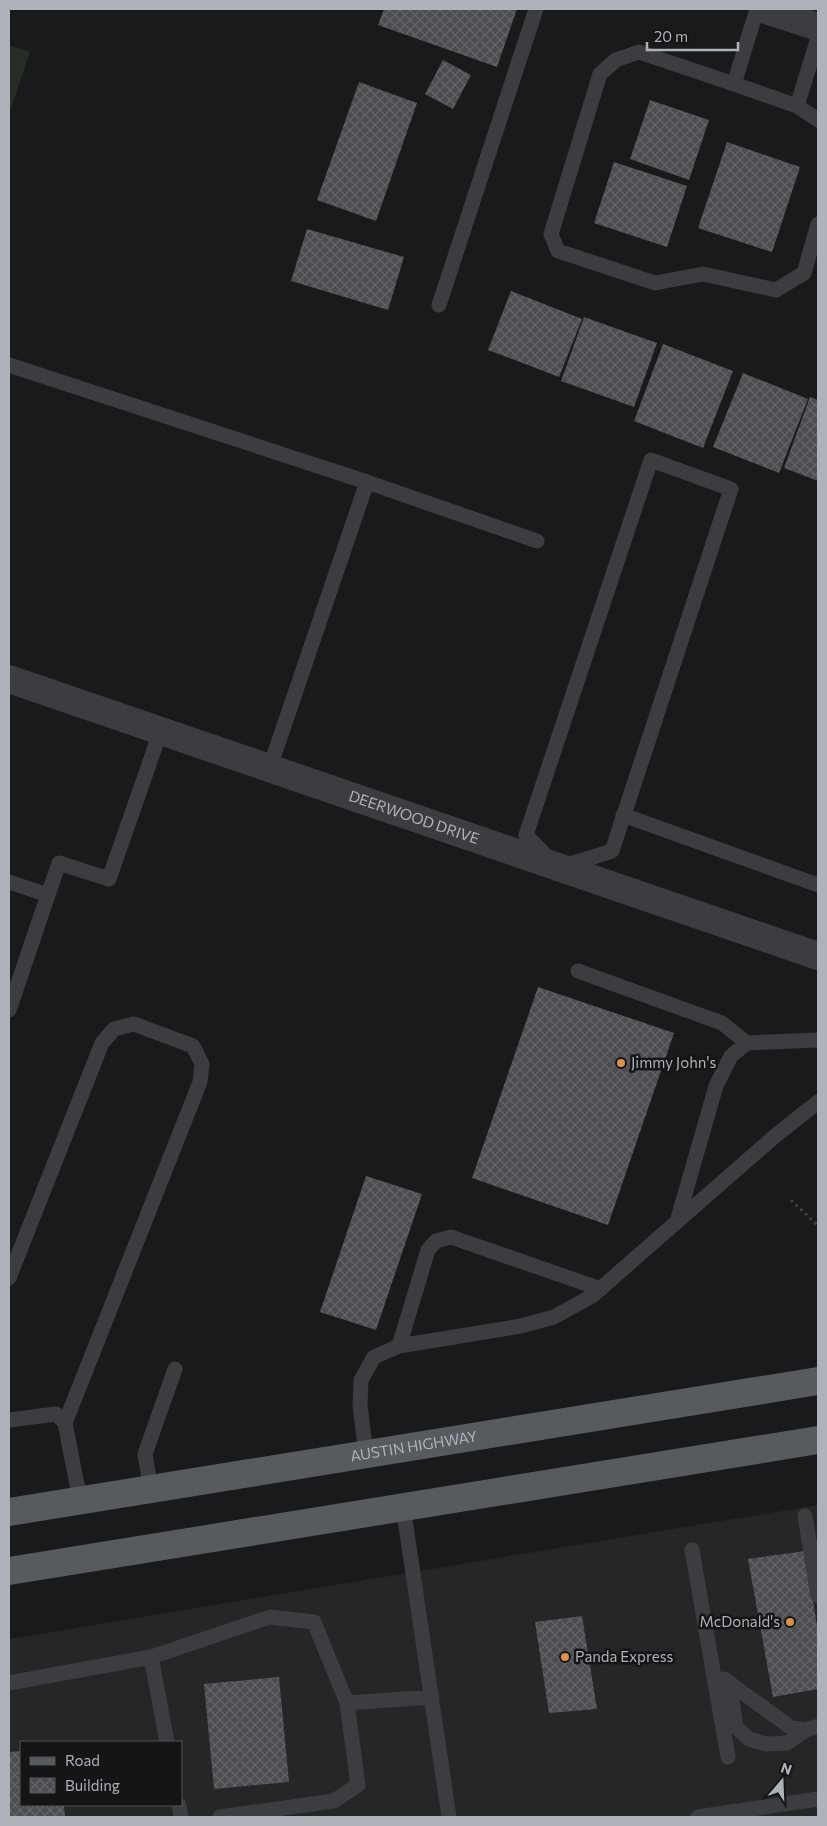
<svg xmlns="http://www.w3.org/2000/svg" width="827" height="1826" font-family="Commissioner,sans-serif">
<defs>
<pattern id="building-cross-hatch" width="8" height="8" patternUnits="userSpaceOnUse" patternTransform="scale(1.25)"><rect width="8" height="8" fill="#4c4d50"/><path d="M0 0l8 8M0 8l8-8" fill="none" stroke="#636467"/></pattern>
</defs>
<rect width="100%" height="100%" fill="#191a1b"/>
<path fill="#252628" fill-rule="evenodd" d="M 818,1505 L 818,1817 L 9,1817 L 9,1639 ZM 21,1742 L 181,1742 L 181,1805 L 21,1805 Z"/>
<path fill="#262d26" d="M 9,45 L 30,52 L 9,114 Z"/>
<path fill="url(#building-cross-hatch)" d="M 384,9 L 517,9 L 497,67 L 378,25 Z
M 443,60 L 471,75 L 453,109 L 425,94 Z
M 359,82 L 417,103 L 376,221 L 317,200 Z
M 650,100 L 709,120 L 689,180 L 630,159 Z
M 727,142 L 800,167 L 772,252 L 698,228 Z
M 614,162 L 687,186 L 667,247 L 594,223 Z
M 307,229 L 404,257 L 388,310 L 291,281 Z
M 511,291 L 582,319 L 559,377 L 488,350 Z
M 584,317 L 657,343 L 634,407 L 561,381 Z
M 663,344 L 733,371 L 703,448 L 634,421 Z
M 743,373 L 808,399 L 779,473 L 713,447 Z
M 810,397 L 818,400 L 818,481 L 784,468 Z
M 538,987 L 674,1033 L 608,1225 L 472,1178 Z
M 366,1176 L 422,1194 L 376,1330 L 320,1312 Z
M 805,1551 L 818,1632 L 818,1689 L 773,1697 L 748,1559 Z
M 582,1616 L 597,1709 L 549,1713 L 535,1622 Z
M 279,1677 L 289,1782 L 214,1789 L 204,1684 Z
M 21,1751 L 21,1805 L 64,1805 L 65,1817 L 9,1817 L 9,1752 Z"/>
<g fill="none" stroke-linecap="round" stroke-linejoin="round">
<path stroke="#414447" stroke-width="3" stroke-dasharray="2.5 4" stroke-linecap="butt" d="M 791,1200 L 818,1226"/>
<path stroke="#3b3d40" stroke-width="15" d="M 757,9 L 734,84 L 797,106 L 818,38
M 734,84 L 639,52 L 616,60 L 600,74 L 551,234 L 558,251 L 655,283 L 703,274 L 776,290 L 804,273 L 818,224
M 797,106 L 818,120
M 439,305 L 536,9
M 9,365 L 367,482 L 270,767
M 651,460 L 731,489 L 612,851 L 558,868 L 526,835 Z
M 367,482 L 537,541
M 623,815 L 818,885
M 9,882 L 48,895 L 59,863 L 109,879 L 161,730
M 578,971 L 722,1023 L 747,1043
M 9,1010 L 48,895
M 677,1222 L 716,1086 L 731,1056 L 747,1043 L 818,1040
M 9,1278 L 102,1043 L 114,1029 L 134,1024 L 193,1046 L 202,1064 L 200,1082 L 65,1423
M 399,1346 L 428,1250 L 436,1241 L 451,1237 L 601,1289
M 9,1420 L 56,1414 L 65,1423 L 80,1500
M 366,1454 L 360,1405 L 361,1380 L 374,1357 L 399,1346 L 521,1326 L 554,1317 L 592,1296 L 775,1136 L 818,1102
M 151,1489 L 145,1454 L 175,1369
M 403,1506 L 449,1817
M 805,1516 L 818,1596
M 692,1550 L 728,1757
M 151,1657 L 167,1742
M 724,1679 L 790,1727 L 806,1730 L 818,1726
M 729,1682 L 736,1727 L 749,1739 L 766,1744 L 787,1743 L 806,1730
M 9,1683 L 151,1657 L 270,1617 L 314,1622 L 347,1703 L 432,1697
M 179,1805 L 181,1817
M 220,1817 L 334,1801 L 358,1785 L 347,1703
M 698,1817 L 818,1799"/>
<path stroke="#3b3d40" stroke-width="28" id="s1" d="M 9,679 L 818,956"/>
<path stroke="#3b3d40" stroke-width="28" d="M 763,9 L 818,27"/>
<g stroke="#575a5e" stroke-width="28">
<path id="s2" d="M 9,1512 L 818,1381"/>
<path d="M 9,1571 L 818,1440"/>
</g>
</g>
<g fill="#dd914f" stroke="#141516" stroke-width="2">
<circle cx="621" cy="1063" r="5"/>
<circle cx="790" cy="1622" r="5"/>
<circle cx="565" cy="1657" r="5"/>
</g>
<g text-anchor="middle" stroke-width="5" stroke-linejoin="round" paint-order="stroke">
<g font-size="15" fill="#adb3b9" stroke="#141516">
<text dy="5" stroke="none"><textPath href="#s1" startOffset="428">DEERWOOD DRIVE</textPath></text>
<text dy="5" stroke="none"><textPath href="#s2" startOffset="410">AUSTIN HIGHWAY</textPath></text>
</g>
<g font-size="15" fill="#adb3b9" stroke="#141516" text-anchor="start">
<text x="631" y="1068">Jimmy John's</text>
<text x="780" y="1627" text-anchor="end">McDonald's</text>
<text x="575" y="1662">Panda Express</text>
</g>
</g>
<rect width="827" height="1826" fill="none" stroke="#adb3b9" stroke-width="20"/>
<rect x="20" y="1741" width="162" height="65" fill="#141516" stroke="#515457"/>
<rect x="30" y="1757" width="25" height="8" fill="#575a5e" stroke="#515457"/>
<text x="65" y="1766" font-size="15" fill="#adb3b9">Road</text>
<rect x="30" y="1778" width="25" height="15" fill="url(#building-cross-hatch)" stroke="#515457"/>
<text x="65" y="1791" font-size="15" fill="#adb3b9">Building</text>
<g transform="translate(782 1781) rotate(19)" stroke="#141516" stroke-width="4" paint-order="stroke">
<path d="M0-4L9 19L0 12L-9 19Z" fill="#adb3b9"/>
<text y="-8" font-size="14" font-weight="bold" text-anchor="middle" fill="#adb3b9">N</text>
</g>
<path d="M647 42v8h91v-8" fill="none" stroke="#adb3b9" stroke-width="2.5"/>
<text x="654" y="42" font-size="15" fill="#adb3b9" stroke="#141516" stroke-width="4" paint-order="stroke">20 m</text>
</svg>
